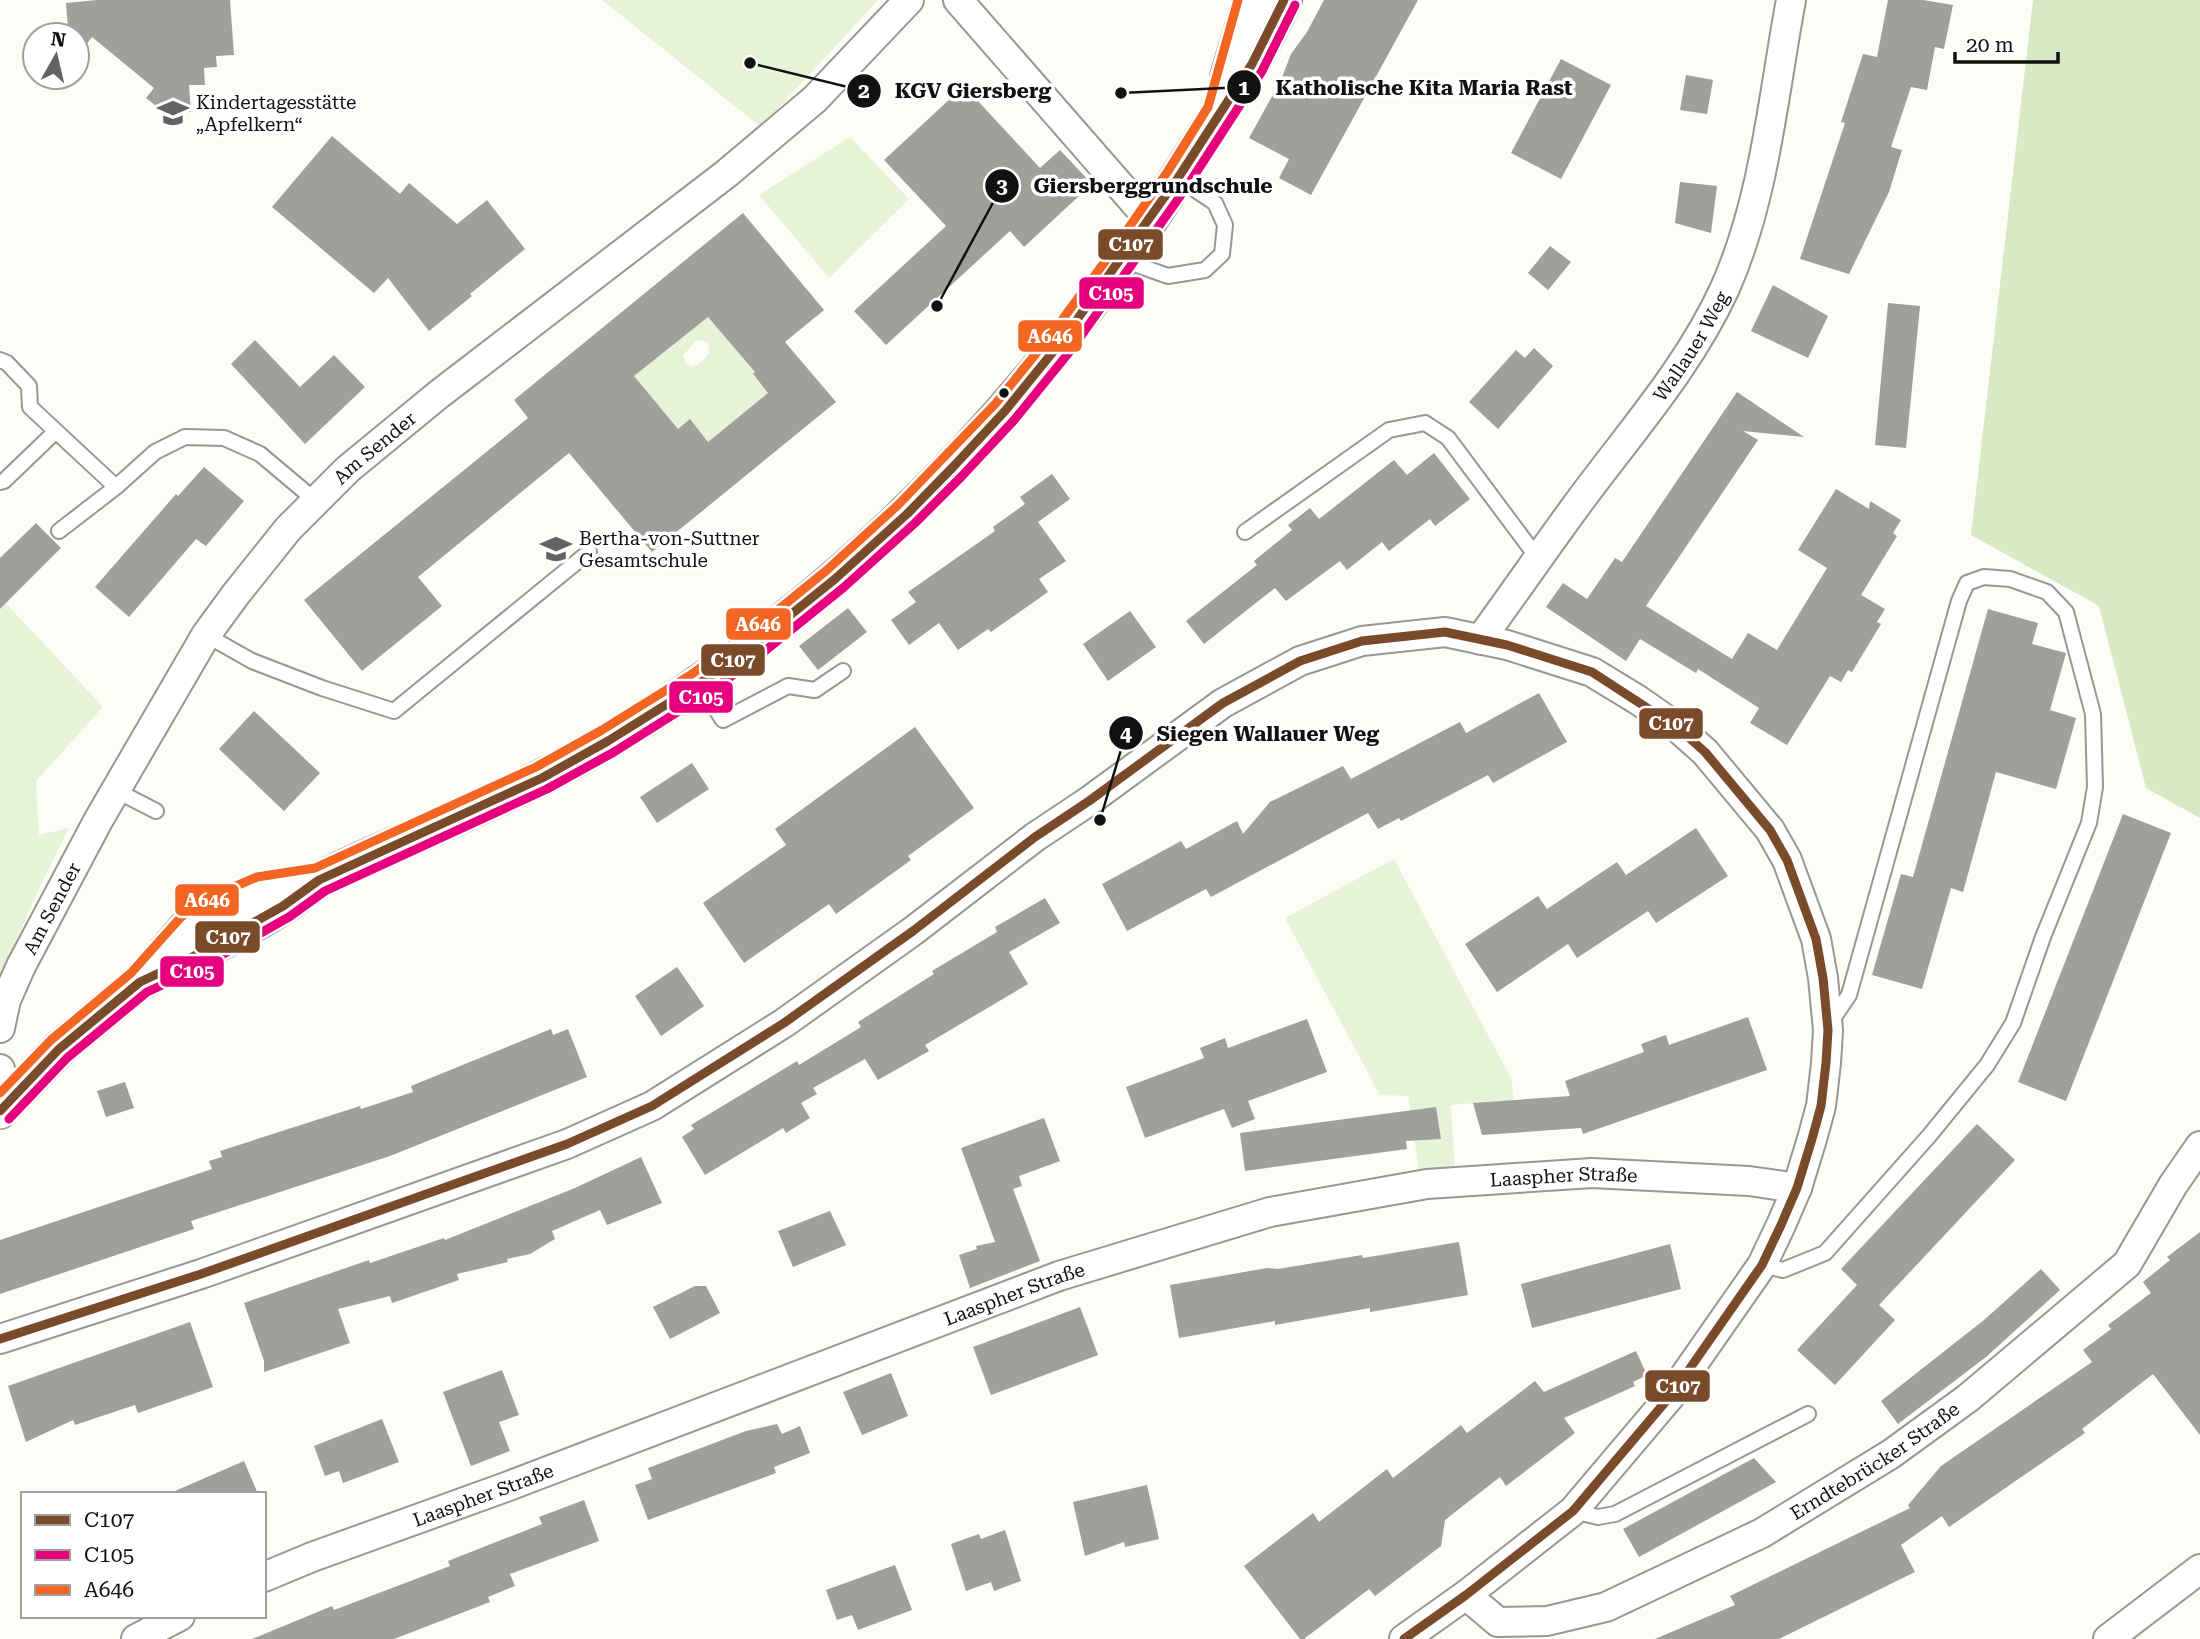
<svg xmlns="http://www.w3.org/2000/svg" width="2200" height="1639" font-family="'Roboto Serif',serif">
<rect width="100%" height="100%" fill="#fdfcf7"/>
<path fill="#e7f3d7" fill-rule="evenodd" d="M 602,0 L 878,0 L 761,127 Z
M 850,137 L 909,199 L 829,278 L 759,195 Z
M 708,317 L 755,372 L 753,375 L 768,393 L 708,442 L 690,420 L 678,429 L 634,376 ZM 697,340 C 721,343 706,363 691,367 L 685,362 L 683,355 Z
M 0,597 L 103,707 L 36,781 L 39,835 L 69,828 L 42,882 L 0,977 Z
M 1394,859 L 1512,1080 L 1513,1100 L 1451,1105 L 1455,1169 L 1419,1172 L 1408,1096 L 1380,1095 L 1285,918 Z"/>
<path fill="#d8eac5" d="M 2033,0 L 2200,0 L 2200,818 L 2146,788 L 2099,606 L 1971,535 Z"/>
<path fill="#a19f9c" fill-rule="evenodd" d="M 97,0 L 230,0 L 234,55 L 216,56 L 217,67 L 204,68 L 205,85 L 189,85 L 191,112 L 165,113 L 146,98 L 154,88 L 92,37 L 86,45 L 68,29 L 66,3 Z
M 1324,0 L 1418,0 L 1311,195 L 1279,178 L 1289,159 L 1249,138 L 1281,80 L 1291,54 L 1307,32 Z
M 1888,0 L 1923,0 L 1953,5 L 1944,49 L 1935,47 L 1927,90 L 1911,87 L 1891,147 L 1902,150 L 1889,192 L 1849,274 L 1800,259 L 1845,123 L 1841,122 L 1863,54 L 1877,57 Z
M 1561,59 L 1611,85 L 1561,179 L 1511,153 Z
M 1686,75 L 1713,80 L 1707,114 L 1680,110 Z
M 964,86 L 1040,168 L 1060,150 L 1092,184 L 1024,247 L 1010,231 L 886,345 L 854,311 L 946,226 L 884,160 Z
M 332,136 L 400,194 L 409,183 L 457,224 L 487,200 L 525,249 L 470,294 L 472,296 L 429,331 L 388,278 L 374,293 L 272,207 Z
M 1680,182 L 1717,186 L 1711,233 L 1675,223 Z
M 743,213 L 824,310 L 785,342 L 836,402 L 652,552 L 569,453 L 418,577 L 442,606 L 362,671 L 304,600 L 528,418 L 514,400 ZM 708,317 L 755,372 L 753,374 L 768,393 L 708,442 L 690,419 L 678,429 L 634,376 Z
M 1550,246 L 1571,262 L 1548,290 L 1528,273 Z
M 1773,285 L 1828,316 L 1808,358 L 1751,331 Z
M 1888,303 L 1920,306 L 1906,448 L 1875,445 Z
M 255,340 L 300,387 L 334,355 L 365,387 L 305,444 L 231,364 Z
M 1534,348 L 1553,366 L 1498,429 L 1469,402 L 1516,350 L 1525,358 Z
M 1737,392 L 1804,437 L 1743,431 L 1758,440 L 1646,606 L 1732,659 L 1748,633 L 1777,650 L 1827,568 L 1798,550 L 1836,489 L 1869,509 L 1870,501 L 1901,520 L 1893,533 L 1897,536 L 1861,595 L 1885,609 L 1877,622 L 1881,624 L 1852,672 L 1848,670 L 1841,682 L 1830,676 L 1787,745 L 1750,723 L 1759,708 L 1698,669 L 1696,673 L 1640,639 L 1626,661 L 1546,607 L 1563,583 L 1587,599 L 1615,558 L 1622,562 Z
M 1434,453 L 1470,499 L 1435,526 L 1430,519 L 1389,551 L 1382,542 L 1347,570 L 1340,561 L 1286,601 L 1275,588 L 1204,644 L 1186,621 L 1257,565 L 1254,561 L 1292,530 L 1288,525 L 1310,508 L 1319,519 L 1394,460 L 1407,475 Z
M 204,467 L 244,501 L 206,546 L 196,539 L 129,617 L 95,587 L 176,494 L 178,496 Z
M 1052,474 L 1070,499 L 1038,522 L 1066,561 L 1039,579 L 1048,592 L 991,632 L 988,629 L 958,650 L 939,623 L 909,645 L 891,620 L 916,602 L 908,592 L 995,531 L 993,527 L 1025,504 L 1020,497 Z
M 36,523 L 61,548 L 0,609 L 0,558 Z
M 848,608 L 867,632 L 818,670 L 799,646 Z
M 1988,609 L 2038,623 L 2032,644 L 2066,653 L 2050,710 L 2076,718 L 2056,789 L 1996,772 L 1963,892 L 1951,888 L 1922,989 L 1872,975 L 1901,874 L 1913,877 Z
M 1130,611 L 1156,647 L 1108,681 L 1083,644 Z
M 1539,693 L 1567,742 L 1493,783 L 1488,775 L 1401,821 L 1399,818 L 1378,829 L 1368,813 L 1211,897 L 1206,889 L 1127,931 L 1102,884 L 1181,841 L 1186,849 L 1237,821 L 1243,834 L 1270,802 L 1343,766 L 1351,779 L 1460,722 L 1466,733 Z
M 254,711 L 320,773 L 284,811 L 219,749 Z
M 915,727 L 974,808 L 908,856 L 911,860 L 836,914 L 829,904 L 744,963 L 703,903 L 786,845 L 775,829 Z
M 692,763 L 709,789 L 657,823 L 640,797 Z
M 2123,814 L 2171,833 L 2066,1101 L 2018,1082 Z
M 1696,828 L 1728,876 L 1656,923 L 1648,911 L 1577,958 L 1568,944 L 1497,992 L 1465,944 L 1538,896 L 1547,909 L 1617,862 L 1626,875 Z
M 1045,898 L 1060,923 L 1009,952 L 1028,984 L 925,1045 L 929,1051 L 878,1080 L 865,1059 L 813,1088 L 817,1094 L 801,1103 L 810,1118 L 786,1133 L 783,1128 L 705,1175 L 682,1137 L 694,1129 L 691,1125 L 797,1061 L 799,1065 L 861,1027 L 858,1022 L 934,974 L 932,971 L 997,932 L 995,927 Z
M 677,967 L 704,1006 L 661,1036 L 635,996 Z
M 1748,1017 L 1767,1070 L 1583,1134 L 1581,1128 L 1482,1135 L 1473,1103 L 1570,1096 L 1565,1081 L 1644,1052 L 1641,1044 L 1666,1035 L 1669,1045 Z
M 1307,1019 L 1327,1072 L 1248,1101 L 1255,1119 L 1232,1128 L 1224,1109 L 1145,1138 L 1126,1087 L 1204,1058 L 1200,1048 L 1225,1038 L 1228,1048 Z
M 551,1029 L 553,1035 L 568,1029 L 587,1077 L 390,1156 L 191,1221 L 194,1229 L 0,1294 L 0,1240 L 212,1169 L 209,1161 L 222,1157 L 220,1151 L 360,1106 L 361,1109 L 413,1092 L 411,1086 Z
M 125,1082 L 134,1108 L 106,1117 L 97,1091 Z
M 1436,1107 L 1441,1139 L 1406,1141 L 1407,1149 L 1245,1171 L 1240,1133 Z
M 1044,1118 L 1060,1161 L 1019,1176 L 1022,1186 L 1013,1189 L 1040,1261 L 970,1288 L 959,1255 L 977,1249 L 976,1246 L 995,1242 L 961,1148 Z
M 1977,1124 L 2015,1160 L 1879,1305 L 1895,1320 L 1835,1385 L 1797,1350 L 1857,1285 L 1841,1269 Z
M 641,1157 L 662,1203 L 607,1225 L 600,1210 L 552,1231 L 555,1239 L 530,1254 L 507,1259 L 508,1262 L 457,1274 L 459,1280 L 392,1303 L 390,1296 L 338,1309 L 350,1343 L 264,1372 L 264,1361 L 244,1303 L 369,1260 L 370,1263 L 444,1238 L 445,1240 L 575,1188 Z
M 830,1211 L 846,1245 L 793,1267 L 778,1231 Z
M 2200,1232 L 2200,1435 L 2153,1374 L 2082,1429 L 2085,1433 L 1949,1527 L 1942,1516 L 1901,1545 L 1915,1572 L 1779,1639 L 1655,1639 L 1735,1605 L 1730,1596 L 1910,1508 L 1908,1505 L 1941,1466 L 2092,1362 L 2083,1350 L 2111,1329 L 2108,1325 L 2151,1293 L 2143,1282 L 2170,1260 L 2167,1257 Z
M 1459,1242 L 1468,1295 L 1370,1312 L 1370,1308 L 1275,1325 L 1275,1321 L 1179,1338 L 1170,1285 L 1267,1268 L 1278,1269 L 1362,1255 L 1363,1258 Z
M 1670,1244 L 1681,1289 L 1532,1328 L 1521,1284 Z
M 2041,1269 L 2060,1290 L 1986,1357 L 1898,1424 L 1881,1401 L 1984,1320 Z
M 695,1286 L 706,1286 L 720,1313 L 670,1339 L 653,1307 Z
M 1080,1307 L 1098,1355 L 991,1395 L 973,1347 Z
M 190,1322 L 213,1387 L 138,1413 L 135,1405 L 75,1425 L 73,1420 L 26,1442 L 8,1386 Z
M 1636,1351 L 1647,1375 L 1633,1382 L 1635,1386 L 1564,1418 L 1575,1433 L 1506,1486 L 1500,1477 L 1445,1520 L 1441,1546 L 1375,1596 L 1369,1589 L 1304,1639 L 1300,1639 L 1244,1566 L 1313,1513 L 1319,1522 L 1387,1469 L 1393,1478 L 1461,1425 L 1467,1433 L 1535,1381 L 1544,1392 Z
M 502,1370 L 519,1415 L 499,1422 L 510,1451 L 471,1466 L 443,1392 Z
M 891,1373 L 908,1416 L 862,1435 L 843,1392 Z
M 382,1419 L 399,1462 L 343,1483 L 339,1471 L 325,1476 L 314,1446 Z
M 777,1424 L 782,1434 L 800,1426 L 810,1453 L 774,1467 L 776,1473 L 648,1520 L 635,1485 L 652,1479 L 648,1468 L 746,1431 Z
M 1754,1458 L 1776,1482 L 1639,1557 L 1623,1529 Z
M 244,1461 L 258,1494 L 168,1494 Z
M 1147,1485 L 1159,1539 L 1125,1547 L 1124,1542 L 1085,1556 L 1073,1502 Z
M 584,1500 L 599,1541 L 510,1574 L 515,1586 L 488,1597 L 490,1602 L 394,1639 L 252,1639 L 332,1606 L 334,1610 L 450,1566 L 448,1561 L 542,1524 L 539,1517 Z
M 1005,1530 L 1021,1581 L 994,1591 L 991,1582 L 966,1591 L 951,1544 L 979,1534 L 981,1539 Z
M 895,1565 L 912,1610 L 858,1630 L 852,1615 L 837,1620 L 826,1590 Z"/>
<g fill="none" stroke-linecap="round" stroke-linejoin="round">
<defs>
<path id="service" d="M 1123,260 L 1168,276 L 1205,270 L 1222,254 L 1225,225 L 1215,203 L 1178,178
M 0,360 L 7,363 L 29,386 L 30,407 L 116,487
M 0,482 L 4,481 L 56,431
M 59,531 L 116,487 L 155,452 L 185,437 L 224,438 L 260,454 L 316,501
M 1245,532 L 1389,430 L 1425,423 L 1448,438 L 1539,560
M 206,635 L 252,661 L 322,688 L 394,711 L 589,552
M 699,684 L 723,720 L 788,686 L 815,690 L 843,671
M 115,790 L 156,811
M 1762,1265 L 1783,1270 L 1825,1253 L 1929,1136 L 1987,1065 L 2013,1023 L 2043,937 L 2089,823 L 2095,787 L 2093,714 L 2066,612 L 2047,592 L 2010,579 L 1984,577 L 1967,583 L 1959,601 L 1849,995 L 1830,1023
M 1573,1511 L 1598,1517 L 1615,1514 L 1808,1414"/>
<g id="minor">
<path d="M 958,0 L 1150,220"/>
<path id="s1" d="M 1480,640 C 1512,596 1543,551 1576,506 C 1627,436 1688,369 1725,288 C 1765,198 1773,96 1791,0"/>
<path id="s2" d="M 0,1028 L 6,1000 L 21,966 L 99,819 L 206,635 L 236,594 L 288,529 L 348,469 L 438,395 L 726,174 L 815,99 L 909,0"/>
<path d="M 0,1069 L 8,1100"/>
<path d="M 0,1339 L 201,1274 L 567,1144 L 652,1106 L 784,1023 L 913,931 L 1035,837 L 1089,801 L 1223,703 L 1300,661 L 1362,641 L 1445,632 L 1507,645 L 1592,672 L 1638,700 L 1678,728 L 1705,752 L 1770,830 L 1787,860 L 1816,939 L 1823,978 L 1828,1030 L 1826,1063 L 1821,1106 L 1812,1139 L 1797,1188 L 1781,1225 L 1762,1265 L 1672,1394 L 1573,1511 L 1466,1595 L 1404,1639"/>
<path id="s3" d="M 264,1577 L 312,1557 L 506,1487 L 1059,1276 L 1270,1212 L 1427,1184 L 1592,1173 L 1749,1181 L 1797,1188"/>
<path id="s4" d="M 1466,1595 L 1498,1622 L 1547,1621 L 1606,1607 L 1762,1533 L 1891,1454 L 1968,1398 L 2127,1264 L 2173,1185 L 2200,1146"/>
<path d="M 136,1639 L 180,1616"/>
<path d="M 2108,1639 L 2200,1569"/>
</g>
<path id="tertiary" d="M 1228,77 L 1251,0
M 140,982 C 188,959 238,935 284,906 C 297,898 308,886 321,879 C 353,862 387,848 420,834 C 484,805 548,777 608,741 C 855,595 1047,389 1197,147 C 1215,118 1236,91 1252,62 C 1264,42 1274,21 1284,0
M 0,1111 L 59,1049 L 140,982 L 187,927 L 219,907 L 261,889 L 313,881"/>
</defs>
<use href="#service" stroke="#979795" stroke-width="18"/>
<use href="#minor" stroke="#979795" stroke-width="32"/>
<use href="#tertiary" stroke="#979795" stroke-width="38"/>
<use href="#service" stroke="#fffffe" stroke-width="14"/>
<use href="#minor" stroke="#fffffe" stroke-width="28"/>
<use href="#tertiary" stroke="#fffffe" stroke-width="35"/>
<defs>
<path id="bus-1" d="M 0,1111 L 59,1049 L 140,982 L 189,959 L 283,906 L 319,880 L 542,778 L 608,741 L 699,684 L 743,653 L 835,579 L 907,514 L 953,467 L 1005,411 L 1061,342 L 1178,178 L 1252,64 L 1284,0
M 0,1339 L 201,1274 L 567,1144 L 652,1106 L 784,1023 L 913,931 L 1035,837 L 1089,801 L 1223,703 L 1300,661 L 1362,641 L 1445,632 L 1507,645 L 1592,672 L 1678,728 L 1705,752 L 1770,830 L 1787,860 L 1816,939 L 1823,978 L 1828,1030 L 1826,1063 L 1821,1106 L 1812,1139 L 1797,1188 L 1781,1225 L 1762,1265 L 1672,1394 L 1573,1511 L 1466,1595 L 1404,1639"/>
<path id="bus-2" d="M 9,1119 L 67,1058 L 147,992 L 195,970 L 289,917 L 325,891 L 547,789 L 614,752 L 706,694 L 750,663 L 843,588 L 915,523 L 962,476 L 1015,419 L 1071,350 L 1188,185 L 1262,71 L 1295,5"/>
<path id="bus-3" d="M 0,1093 L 51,1040 L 131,973 L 181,917 L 213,896 L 257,877 L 315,868 L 536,767 L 602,730 L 692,674 L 784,605 L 827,570 L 898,505 L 996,403 L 1051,335 L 1112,252 L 1168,171 L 1208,107 L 1238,0"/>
</defs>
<use href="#bus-1" stroke="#fff" stroke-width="14"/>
<use href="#bus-2" stroke="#fff" stroke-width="14"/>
<use href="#bus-3" stroke="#fff" stroke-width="14"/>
<use href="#bus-1" stroke="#7a4b2a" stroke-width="9"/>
<use href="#bus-2" stroke="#e5007d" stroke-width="9"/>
<use href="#bus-3" stroke="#f26522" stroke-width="9"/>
</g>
<defs>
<symbol id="school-bare" viewBox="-9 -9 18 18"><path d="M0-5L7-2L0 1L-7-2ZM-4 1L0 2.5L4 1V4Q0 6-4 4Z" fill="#646362" stroke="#fff" stroke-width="2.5" paint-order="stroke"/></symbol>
</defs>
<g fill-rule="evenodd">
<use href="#school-bare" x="151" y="91" width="44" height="44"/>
<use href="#school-bare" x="534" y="527" width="44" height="44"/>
</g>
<circle fill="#111" stroke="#fff" stroke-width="2.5" cx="1004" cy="393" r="6"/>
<g text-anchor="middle" stroke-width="7" stroke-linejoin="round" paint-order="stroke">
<g font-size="19" fill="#111" stroke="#fff" text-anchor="start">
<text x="196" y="109">Kindertagesstätte<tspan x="196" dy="22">„Apfelkern“</tspan></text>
<text x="579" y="545">Bertha-von-Suttner<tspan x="579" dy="22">Gesamtschule</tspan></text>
</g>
<g font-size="19" fill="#111" stroke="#fff">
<text dy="7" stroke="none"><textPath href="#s1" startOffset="362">Wallauer Weg</textPath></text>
<text dy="7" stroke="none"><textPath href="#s2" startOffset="698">Am Sender</textPath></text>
<text dy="7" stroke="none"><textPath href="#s2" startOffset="131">Am Sender</textPath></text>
<text dy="7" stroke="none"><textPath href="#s3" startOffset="1367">Laaspher Straße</textPath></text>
<text dy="7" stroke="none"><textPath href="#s3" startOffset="802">Laaspher Straße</textPath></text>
<text dy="7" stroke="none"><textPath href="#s4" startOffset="458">Erndtebrücker Straße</textPath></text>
<text dy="7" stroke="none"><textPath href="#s3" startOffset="234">Laaspher Straße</textPath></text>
</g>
</g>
<path fill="none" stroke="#111" stroke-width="2.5" d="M1121 93L1244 87M750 63L864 91M937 306L1002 186M1100 820L1126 733"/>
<g fill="#111" stroke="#fff" stroke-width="2.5">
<circle cx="1121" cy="93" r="7"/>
<circle cx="750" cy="63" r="7"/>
<circle cx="937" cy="306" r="7"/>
<circle cx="1100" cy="820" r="7"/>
<circle cx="1244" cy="87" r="18"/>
<circle cx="864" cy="91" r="18"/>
<circle cx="1002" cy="186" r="18"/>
<circle cx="1126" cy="733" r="18"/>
</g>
<g font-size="21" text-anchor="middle" font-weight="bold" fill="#fff">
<text x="1244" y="95">1</text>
<text x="864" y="98">2</text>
<text x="1002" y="193">3</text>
<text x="1126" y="741">4</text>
</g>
<g font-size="21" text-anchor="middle" font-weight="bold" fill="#111" stroke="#fff" stroke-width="7" stroke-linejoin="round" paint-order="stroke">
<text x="1424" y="95">Katholische Kita Maria Rast</text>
<text x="973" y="98">KGV Giersberg</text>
<text x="1153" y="193">Giersberggrundschule</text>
<text x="1268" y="741">Siegen Wallauer Weg</text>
</g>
<g stroke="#fff" stroke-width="2.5">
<rect x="1097" y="228" width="67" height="33" rx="7" fill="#7a4b2a"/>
<rect x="1078" y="276" width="67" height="34" rx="7" fill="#e5007d"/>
<rect x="1017" y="319" width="66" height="34" rx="7" fill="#f26522"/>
<rect x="725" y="607" width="67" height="34" rx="7" fill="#f26522"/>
<rect x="700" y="643" width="66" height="34" rx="7" fill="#7a4b2a"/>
<rect x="668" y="680" width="66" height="34" rx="7" fill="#e5007d"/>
<rect x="1638" y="707" width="66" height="33" rx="7" fill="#7a4b2a"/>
<rect x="174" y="883" width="66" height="34" rx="7" fill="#f26522"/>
<rect x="194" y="920" width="67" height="34" rx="7" fill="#7a4b2a"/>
<rect x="159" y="955" width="66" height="33" rx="7" fill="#e5007d"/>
<rect x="1644" y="1369" width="67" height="34" rx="7" fill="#7a4b2a"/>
</g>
<g font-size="19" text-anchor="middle" font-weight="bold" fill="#fff">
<text x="1131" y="251">C107</text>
<text x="1111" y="300">C105</text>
<text x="1050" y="343">A646</text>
<text x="758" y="631">A646</text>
<text x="733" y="667">C107</text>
<text x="701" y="704">C105</text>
<text x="1671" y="730">C107</text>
<text x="207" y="907">A646</text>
<text x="228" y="944">C107</text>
<text x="192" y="978">C105</text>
<text x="1678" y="1393">C107</text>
</g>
<rect x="21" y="1492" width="245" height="126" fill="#ffffff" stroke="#a0a0a0" stroke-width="2"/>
<rect x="35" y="1515" width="35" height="10" fill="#7a4b2a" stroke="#a0a0a0" stroke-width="2"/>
<text x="84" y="1527" font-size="21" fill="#111111">C107</text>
<rect x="35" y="1550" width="35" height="10" fill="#e5007d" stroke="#a0a0a0" stroke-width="2"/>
<text x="84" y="1562" font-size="21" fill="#111111">C105</text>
<rect x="35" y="1585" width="35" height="10" fill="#f26522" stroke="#a0a0a0" stroke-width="2"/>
<text x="84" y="1597" font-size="21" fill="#111111">A646</text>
<g transform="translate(56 56) rotate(8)"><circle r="33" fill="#ffffff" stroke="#a0a0a0" stroke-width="2"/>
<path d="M0-5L12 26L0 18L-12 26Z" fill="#646362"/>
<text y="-10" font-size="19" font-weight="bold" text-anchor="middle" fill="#111111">N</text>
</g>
<path d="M1955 52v10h103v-10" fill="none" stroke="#111111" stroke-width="3.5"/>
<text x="1966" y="52" font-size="21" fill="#111111" stroke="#ffffff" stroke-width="5" paint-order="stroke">20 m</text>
</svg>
